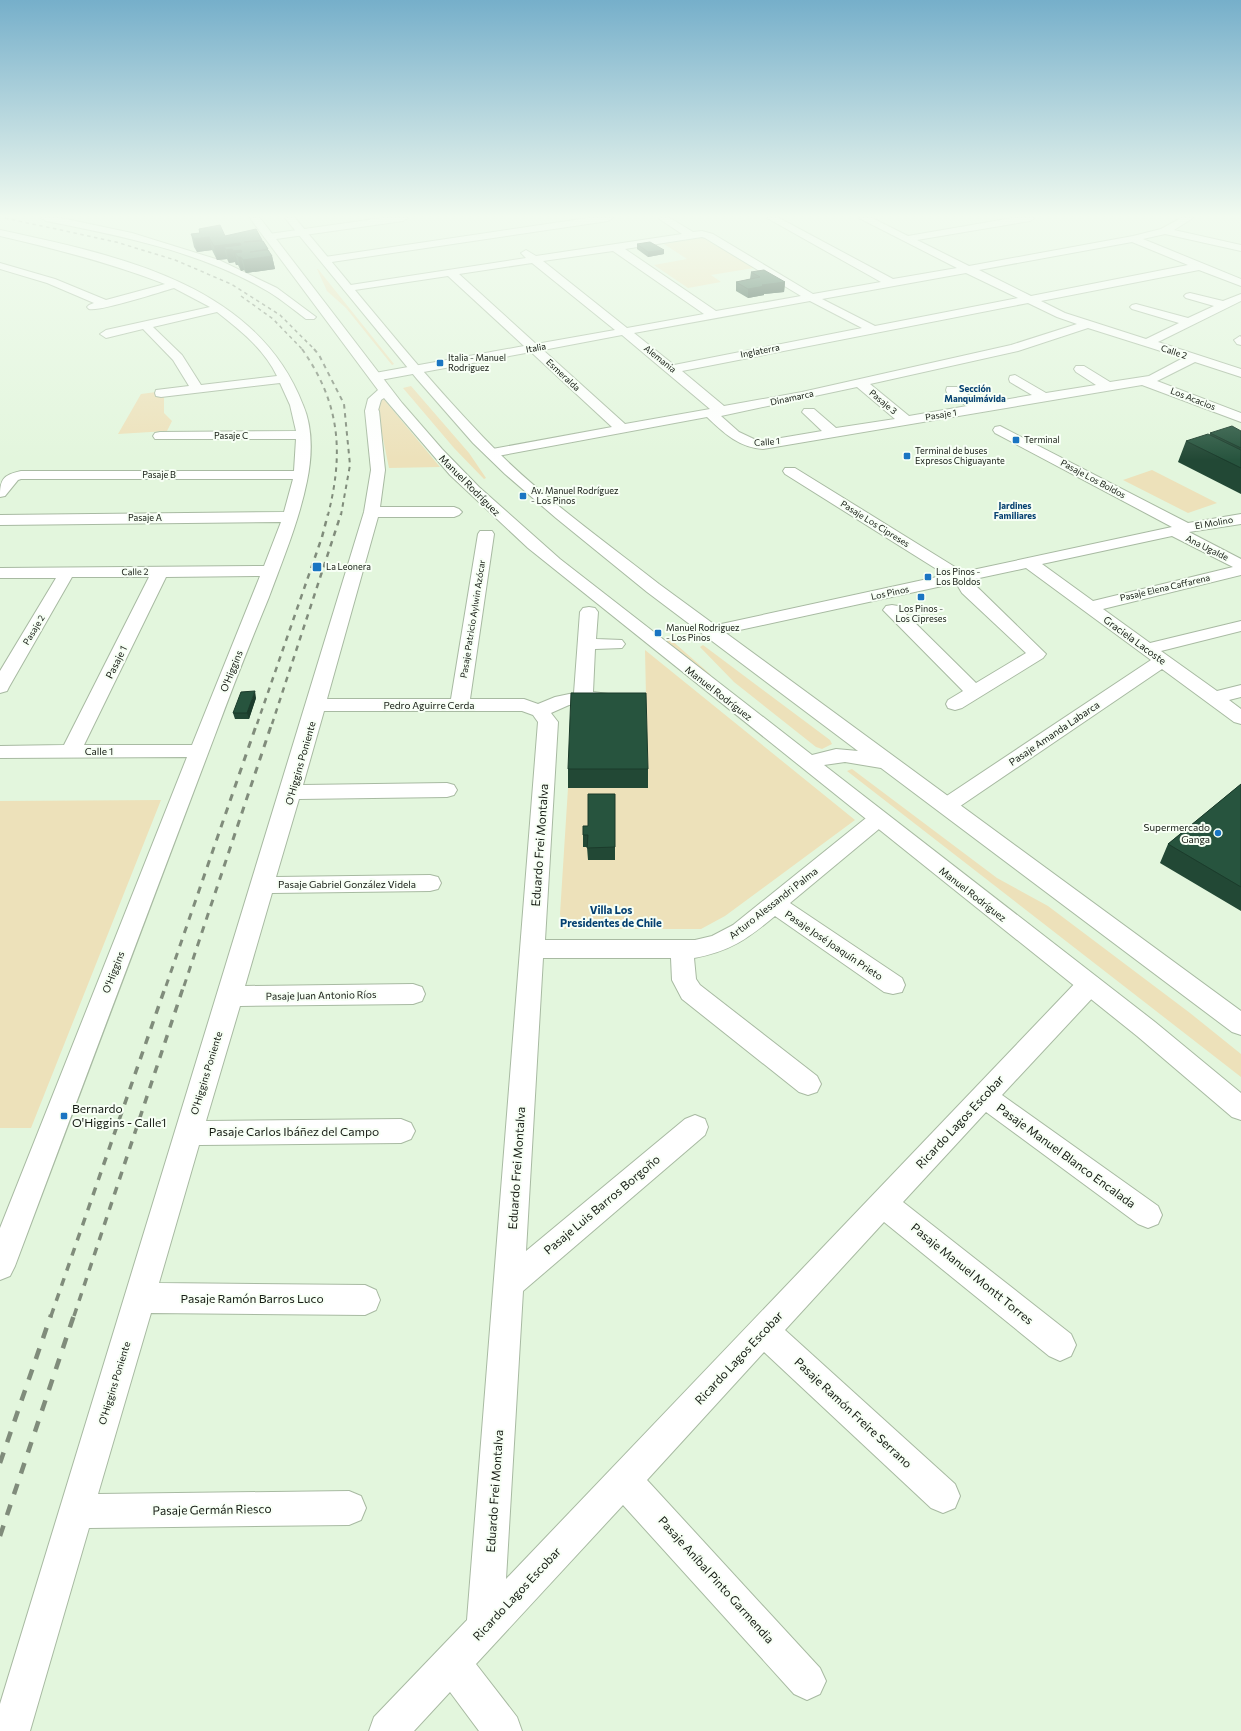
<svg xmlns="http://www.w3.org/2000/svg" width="1241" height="1731" font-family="Commissioner,sans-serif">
<rect width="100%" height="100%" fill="#e3f6dd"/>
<path fill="#ede1ba" d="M 704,237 L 754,268 L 711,275 L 721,282 L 688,288 L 654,265 L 687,259 L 664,244 Z
M 317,269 L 318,269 L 394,364 L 392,365 L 346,308 L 327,291 Z
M 411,386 L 469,453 L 486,478 L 484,479 L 454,448 L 403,388 Z
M 164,391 L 164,413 L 172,421 L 167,431 L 118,434 L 141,394 Z
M 382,397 L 440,467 L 389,468 L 377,409 Z
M 1152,470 L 1217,503 L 1188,513 L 1123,480 Z
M 670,639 L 711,675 L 709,676 L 665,641 Z
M 703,645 L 830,740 L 832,744 L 822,749 L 816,747 L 734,682 L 700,647 Z
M 645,650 L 855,820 L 725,916 L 701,929 L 563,929 L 560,914 L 568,788 L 648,788 Z
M 852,769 L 997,878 L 1048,906 L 1190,1013 L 1241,1054 L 1241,1077 L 847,771 Z
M 161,800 L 31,1128 L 0,1128 L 0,801 Z"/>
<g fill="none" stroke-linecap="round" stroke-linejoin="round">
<defs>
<path id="minor" d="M 41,218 L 61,218 L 132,233 L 219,260 L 277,288 L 316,317 L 314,319 L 306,319 C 294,310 282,300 269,292 C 202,252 122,236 46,221 Z
M 382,218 L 408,218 L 403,221 L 269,240 L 264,237 L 269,234 Z
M 588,218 L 613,218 L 608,221 L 325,263 L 320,260 L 325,257 Z
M 658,218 L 670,218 L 693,232 L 702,231 L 713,234 L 813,294 L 881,282 L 767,218 L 779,218 L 893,279 L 957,268 L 859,218 L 872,218 L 908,236 L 1012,218 L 1035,218 L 1030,221 L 917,240 L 969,266 L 1133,236 L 1161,229 L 1181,218 L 1193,218 L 1174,230 L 1241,245 L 1241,251 L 1165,234 L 1143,239 L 1241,279 L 1241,286 L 1199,270 L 1041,301 L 1065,313 L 1146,339 L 1179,323 L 1132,309 L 1130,307 L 1132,305 L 1136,304 L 1188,318 L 1214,306 L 1186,298 L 1184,296 L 1186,294 L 1190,293 L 1223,301 L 1241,294 L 1241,301 L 1158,342 L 1241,369 L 1241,377 L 1195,362 L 1157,381 L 1241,413 L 1241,422 L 1142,385 L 763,449 C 738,447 724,433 707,417 L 492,457 L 487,456 L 485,453 L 487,450 L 612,427 L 531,352 L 375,381 L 369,377 L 375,373 L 524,346 L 448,276 L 348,291 L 344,290 L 343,288 L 344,286 L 526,258 L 521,253 L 526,250 L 536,256 L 682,234 ZM 702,237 L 705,238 L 801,296 L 716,311 L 625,249 ZM 1132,242 L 1188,265 L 1031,296 L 979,270 ZM 613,251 L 704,314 L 627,328 L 543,261 ZM 532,263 L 615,330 L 536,344 L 459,274 ZM 966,273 L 1018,298 L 875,326 L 822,299 ZM 810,301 L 862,328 L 674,365 L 634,333 ZM 1028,303 L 1057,317 L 1077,324 L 1011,345 L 802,392 L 724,406 L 682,371 ZM 1088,328 L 1183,358 L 1149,376 L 1110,382 L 1084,366 L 1076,366 L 1074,369 L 1076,372 L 1096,385 L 1046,393 L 1015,375 L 1010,376 L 1009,379 L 1010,382 L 1032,395 L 981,404 L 957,387 L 947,387 L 946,390 L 947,393 L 967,406 L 909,416 L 870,384 L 1018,351 ZM 622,335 L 710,409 L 625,424 L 543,350 ZM 857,387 L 895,419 L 836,428 L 814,409 L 804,409 L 802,412 L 822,431 L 763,441 L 756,440 L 739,432 L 721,416 Z
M 0,230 C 114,255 256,282 303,405 C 313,428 312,457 307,481 C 299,521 283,559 269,597 C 250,643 232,689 215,735 C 148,912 81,1089 15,1266 L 10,1276 L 0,1280 L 0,1228 L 187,757 L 0,758 L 0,746 L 64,745 L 149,577 L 72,577 L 9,687 L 7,691 L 0,693 L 0,671 L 56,578 L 0,578 L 0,568 L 264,566 L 281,522 L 0,525 L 0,515 L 284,512 L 293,479 L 21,479 L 18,480 L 5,496 L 0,497 C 0,479 3,475 21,471 L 294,471 L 296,439 L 155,439 L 153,436 L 155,433 L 160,432 L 296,431 L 290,405 L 280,383 L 161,397 L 156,396 L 155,393 L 156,390 L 189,386 L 173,360 L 143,329 L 106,338 L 100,334 L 106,330 L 210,307 L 174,288 C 160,292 99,312 89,309 L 87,307 L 89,305 L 94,303 L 47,283 L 0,269 L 0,263 L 55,279 L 106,300 L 165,284 C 111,263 56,249 0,236 ZM 217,312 C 240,330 264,349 277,376 L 201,385 L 182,355 L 153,327 ZM 260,576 L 192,745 L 84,745 L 166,577 Z
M 1240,336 L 1241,337 L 1241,345 L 1237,344 L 1234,340 Z
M 372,407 L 377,408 L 379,411 L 385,470 L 380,507 L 454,507 L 459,509 L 462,512 L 459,515 L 454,517 L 378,517 L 327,699 L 451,699 L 478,534 L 480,531 L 492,531 L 494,534 L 470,699 L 524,699 L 538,704 L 555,697 L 574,693 L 580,612 L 583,608 L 589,607 L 595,608 L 598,612 L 596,639 L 622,640 L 625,644 L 622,648 L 595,649 L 593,692 L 608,694 L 610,698 L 608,702 L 569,705 L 551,713 L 558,722 L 545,940 L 695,940 L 712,936 L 733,925 L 871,814 L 878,812 L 885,814 L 889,819 L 885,824 L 790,903 L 902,978 L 905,985 L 902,992 L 893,994 L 884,992 L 775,916 C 747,939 731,951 694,958 L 696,979 L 700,985 L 817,1076 L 821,1084 L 817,1092 L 808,1095 L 799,1092 L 682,999 L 672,980 L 671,958 L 543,958 L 526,1251 L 685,1119 L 695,1115 L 705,1119 L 708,1127 L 705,1135 L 523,1291 L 506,1579 L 1080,978 L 1089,976 L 1098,978 L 1101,985 L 1098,992 L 1002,1095 L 1158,1206 L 1162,1215 L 1158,1224 L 1148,1228 L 1138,1224 L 986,1112 L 903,1202 L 1071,1334 L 1076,1345 L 1071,1356 L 1060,1361 L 1049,1356 L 884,1222 L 785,1330 L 955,1484 L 960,1496 L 955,1508 L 943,1513 L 931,1508 L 764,1352 L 647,1480 L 820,1668 L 826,1681 L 820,1694 L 807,1700 L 794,1694 L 623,1505 L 476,1664 L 517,1717 L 522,1731 L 479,1731 L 450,1692 L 414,1731 L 369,1731 L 374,1717 L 467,1620 L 538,722 L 533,715 L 522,711 L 324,711 L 303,785 L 447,783 L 454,785 L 457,790 L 454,795 L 447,797 L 299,799 L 276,877 L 430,875 L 438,877 L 441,883 L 438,889 L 430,891 L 272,893 L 245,986 L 413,984 L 422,987 L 425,994 L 422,1001 L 413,1004 L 240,1006 L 206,1121 L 401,1119 L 411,1123 L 415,1131 L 411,1139 L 401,1143 L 199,1145 L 159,1283 L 365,1285 L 376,1290 L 380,1300 L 376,1310 L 365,1315 L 151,1313 L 98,1494 L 349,1491 L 361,1496 L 366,1508 L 361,1520 L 349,1525 L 89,1528 L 30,1731 L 0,1731 L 0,1704 L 364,512 L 371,470 L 365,411 L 367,408 Z
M 1000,426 L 1188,523 L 1241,514 L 1241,524 L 1189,532 L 1241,559 L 1241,575 L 1103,609 L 1150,643 L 1241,621 L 1241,631 L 1161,651 L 1217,691 L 1241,685 L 1241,697 L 1229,700 L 1241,709 L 1241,724 L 1234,722 L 1162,669 L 953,811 L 946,813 L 939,811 L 936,806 L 939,801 L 1151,660 L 1026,568 L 970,580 L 1046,654 L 1043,658 L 962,708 L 955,710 L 948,708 L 946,704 L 948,700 L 963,691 L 883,610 L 886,606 L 892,605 L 898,606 L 976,683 L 1026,653 L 962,593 L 956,583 L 712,636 L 706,635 L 703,631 L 706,627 L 712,626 L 946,575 L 785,474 L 783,471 L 785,468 L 795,468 L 963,572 L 1172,527 L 995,433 L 993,430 L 995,427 ZM 1172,536 L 1233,567 L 1093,601 L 1042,564 Z"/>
<path id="major" d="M 250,218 L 260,218 L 402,403 L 442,449 L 479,487 L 560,559 L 812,755 L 836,749 L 858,751 L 647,592 L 556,518 L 505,474 L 473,443 L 417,379 L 285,218 L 295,218 C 357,291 416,367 483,437 C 535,492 599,537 659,584 L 1241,1011 L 1241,1035 L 1232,1032 L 881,768 L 845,762 L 824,765 L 1155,1022 L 1241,1093 L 1241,1120 L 1232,1117 L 1137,1036 L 528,548 L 450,475 L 384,398 L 381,400 L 377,414 L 367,414 L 365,411 L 368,399 L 378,390 Z"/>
</defs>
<use href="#minor" stroke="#a8baa2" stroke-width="2"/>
<use href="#major" stroke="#a8baa2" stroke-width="2"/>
<use href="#minor" fill="#fff" fill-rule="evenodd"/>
<use href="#major" fill="#fff" fill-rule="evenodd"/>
<path stroke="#808c7b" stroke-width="1.5" stroke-dasharray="3.5 3.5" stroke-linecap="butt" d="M 5,218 L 116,242 L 175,260 L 231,284 L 280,315 L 315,350
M 241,296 L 273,319 L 303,350"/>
<path stroke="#808c7b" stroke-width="2" stroke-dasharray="4.5 4.5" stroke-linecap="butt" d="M 302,349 C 340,403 344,452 328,515
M 314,349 L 319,355 L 344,404 L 350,465 L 341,515"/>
<path stroke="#808c7b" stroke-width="2.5" stroke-dasharray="5.5 5.5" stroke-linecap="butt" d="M 257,724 L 322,537 L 328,514
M 272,724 L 341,514"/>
<path stroke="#808c7b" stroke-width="3" stroke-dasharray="7 7" stroke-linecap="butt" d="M 166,986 L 257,723
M 184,986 L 272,723"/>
<path stroke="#808c7b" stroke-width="3.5" stroke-dasharray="8 8" stroke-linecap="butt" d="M 51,1316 L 166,985
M 74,1316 L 184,985"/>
<path stroke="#808c7b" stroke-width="4.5" stroke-dasharray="11 11" stroke-linecap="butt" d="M 0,1463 L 51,1315
M 0,1536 L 74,1315"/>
</g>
<path fill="#224835" d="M 199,229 L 225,236 L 262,240 L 272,256 L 275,269 L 246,273 L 244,270 L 241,271 L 238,265 L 236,265 L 235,262 L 229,263 L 227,259 L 217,260 L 212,250 L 197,252 L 194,247 L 191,234 L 199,233 Z
M 637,244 L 664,250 L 664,254 L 648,257 L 637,249 Z
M 751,272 L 785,282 L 784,292 L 764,294 L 764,295 L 748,298 L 736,291 L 736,282 L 750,279 Z
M 1241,431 L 1241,494 L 1178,462 L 1186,441 L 1210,435 L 1210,433 Z
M 256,698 L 249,719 L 235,719 L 233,713 Z
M 568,769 L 648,769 L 648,788 L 568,788 Z
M 1241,784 L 1241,911 L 1160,863 L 1168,844 Z
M 615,794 L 615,860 L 588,860 L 587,847 L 583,847 L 583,835 L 588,826 Z"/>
<path fill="#1b3b2b" d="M 209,237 L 212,250 L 197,252 L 194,239 Z
M 262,240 L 264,250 L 268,249 L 269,256 L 272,256 L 275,269 L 246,273 L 243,260 L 244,242 Z
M 240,243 L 243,259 L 241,257 L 244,270 L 241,271 L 238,257 L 235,253 L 238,265 L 236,265 L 233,251 L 232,249 L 235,262 L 229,263 L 226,250 L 224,247 L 227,259 L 217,260 L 214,246 Z
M 664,250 L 664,254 L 648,257 L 648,252 Z
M 785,282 L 784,292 L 764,294 L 764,295 L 748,298 L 748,289 L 762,285 Z
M 255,691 L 256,698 L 249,719 L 247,713 Z"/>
<path fill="#27543e" stroke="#1b3b2b" d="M 220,225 L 225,236 L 256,229 L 262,240 L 244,242 L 263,241 L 268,249 L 250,252 L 268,250 L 272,256 L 243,260 L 241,257 L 238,257 L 235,253 L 242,252 L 241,250 L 233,251 L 232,249 L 226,250 L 224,247 L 241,245 L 240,243 L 214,246 L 209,237 L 194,239 L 191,234 L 200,233 L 199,229 Z
M 650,242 L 664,250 L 648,252 L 637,244 Z
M 764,270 L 785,282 L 762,285 L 765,286 L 748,289 L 736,282 L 760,277 L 751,272 Z
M 1232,426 L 1241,431 L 1241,448 L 1210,433 Z
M 1208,434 L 1241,450 L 1241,468 L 1186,441 Z
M 255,691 L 247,713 L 233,713 L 241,692 Z
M 571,693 L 646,693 L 648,769 L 568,769 Z
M 1241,784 L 1241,887 L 1168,844 Z
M 588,794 L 615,794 L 615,847 L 587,848 L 588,835 L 583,835 L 583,826 L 588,826 Z"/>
<linearGradient id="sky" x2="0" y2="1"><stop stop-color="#76afca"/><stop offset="0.47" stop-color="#f2fbf0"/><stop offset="1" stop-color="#f2fbf0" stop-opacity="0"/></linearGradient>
<rect width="1241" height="460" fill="url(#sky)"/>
<g fill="#1a75c2" stroke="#f7fff5" stroke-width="1.5">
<rect x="436" y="359" width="8" height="8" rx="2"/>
<rect x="1012" y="436" width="8" height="8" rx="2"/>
<rect x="903" y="452" width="8" height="8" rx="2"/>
<rect x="519" y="492" width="8" height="8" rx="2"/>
<rect x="312" y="562" width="10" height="10" rx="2"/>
<rect x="924" y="573" width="8" height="8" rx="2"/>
<rect x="917" y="593" width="8" height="8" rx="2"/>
<rect x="654" y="629" width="8" height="8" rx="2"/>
<circle cx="1218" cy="833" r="4"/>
<rect x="60" y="1112" width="8" height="8" rx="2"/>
</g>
<g text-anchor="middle" stroke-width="4" stroke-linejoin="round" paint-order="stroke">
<g font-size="9" fill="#151b13" stroke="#f7fff5">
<text transform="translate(536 348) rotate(-10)" y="3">Italia</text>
<text transform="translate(760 351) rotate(-11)" y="3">Inglaterra</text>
<text transform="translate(1174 352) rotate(18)" y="3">Calle 2</text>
<text transform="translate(660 359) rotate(39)" y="3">Alemania</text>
<text transform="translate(563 375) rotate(43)" y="3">Esmeralda</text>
<text transform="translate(792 398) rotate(-12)" y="3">Dinamarca</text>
<text transform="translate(1193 399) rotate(21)" y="3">Los Acacios</text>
<text transform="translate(883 402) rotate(40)" y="3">Pasaje 3</text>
<text transform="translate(941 415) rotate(-9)" y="3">Pasaje 1</text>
<text x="231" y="439">Pasaje C</text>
<text transform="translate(767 442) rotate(-4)" y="3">Calle 1</text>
<text x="159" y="478">Pasaje B</text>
<text transform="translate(1093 479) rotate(28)" y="3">Pasaje Los Boldos</text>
<text x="145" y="521">Pasaje A</text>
<text transform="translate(1214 523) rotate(-10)" y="3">El Molino</text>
<text transform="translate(875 524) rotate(32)" y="3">Pasaje Los Cipreses</text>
<text transform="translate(1207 548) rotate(26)" y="3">Ana Ugalde</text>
<text transform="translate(135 572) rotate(-1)" y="3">Calle 2</text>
<text transform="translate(1165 588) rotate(-13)" y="3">Pasaje Elena Caffarena</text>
<text transform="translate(890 593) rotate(-12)" y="3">Los Pinos</text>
<text transform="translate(473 619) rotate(-81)" y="3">Pasaje Patricio Aylwin Azócar</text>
<text transform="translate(34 630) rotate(-59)" y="3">Pasaje 2</text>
</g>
<g font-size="9" fill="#151b13" stroke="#f7fff5" text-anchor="start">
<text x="448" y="361">Italia - Manuel<tspan x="448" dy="10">Rodriguez</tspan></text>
<text x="1024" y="443">Terminal</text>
<text x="915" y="454">Terminal de buses<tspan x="915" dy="10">Expresos Chiguayante</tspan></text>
<text x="531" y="494">Av. Manuel Rodríguez<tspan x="531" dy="10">- Los Pinos</tspan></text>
<text x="326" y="570">La Leonera</text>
<text x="936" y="575">Los Pinos -<tspan x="936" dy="10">Los Boldos</tspan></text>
<text x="921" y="612" text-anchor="middle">Los Pinos -<tspan x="921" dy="10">Los Cipreses</tspan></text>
<text x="666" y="631">Manuel Rodriguez<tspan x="666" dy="10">- Los Pinos</tspan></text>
</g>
<g font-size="9" font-weight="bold" fill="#054071" stroke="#f7fff5">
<text x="975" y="392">Sección<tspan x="975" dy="10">Manquimávida</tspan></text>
<text x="1015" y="509">Jardines<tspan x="1015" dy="10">Familiares</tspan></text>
</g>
<g font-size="10" fill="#151b13" stroke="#f7fff5">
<text transform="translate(470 485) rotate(45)" y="4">Manuel Rodríguez</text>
<text transform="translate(1135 640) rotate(36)" y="4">Graciela Lacoste</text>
<text transform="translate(116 662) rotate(-64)" y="4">Pasaje 1</text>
<text transform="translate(231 671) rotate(-68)" y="4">O'Higgins</text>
<text transform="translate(719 693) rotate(38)" y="4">Manuel Rodríguez</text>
<text x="429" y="709">Pedro Aguirre Cerda</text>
<text transform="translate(1054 733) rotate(-34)" y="4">Pasaje Amanda Labarca</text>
<text x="99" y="755">Calle 1</text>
<text transform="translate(300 763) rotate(-74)" y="4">O'Higgins Poniente</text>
<text x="347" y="888">Pasaje Gabriel González Videla</text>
<text transform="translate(973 894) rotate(38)" y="4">Manuel Rodríguez</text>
<text transform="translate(773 903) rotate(-38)" y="4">Arturo Alessandri Palma</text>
<text transform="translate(834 945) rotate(34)" y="4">Pasaje José Joaquín Prieto</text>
<text transform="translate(113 972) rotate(-69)" y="4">O'Higgins</text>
<text transform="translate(321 995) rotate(-1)" y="4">Pasaje Juan Antonio Ríos</text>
<text transform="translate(206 1073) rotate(-73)" y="4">O'Higgins Poniente</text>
<text transform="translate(114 1383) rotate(-73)" y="4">O'Higgins Poniente</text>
</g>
<g font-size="10" fill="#151b13" stroke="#f7fff5" text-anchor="end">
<text x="1210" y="831">Supermercado<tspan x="1210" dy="12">Ganga</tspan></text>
</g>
<g font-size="11" font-weight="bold" fill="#054071" stroke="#f7fff5">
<text x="611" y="914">Villa Los<tspan x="611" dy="13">Presidentes de Chile</tspan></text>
</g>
<g font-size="12" fill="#151b13" stroke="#f7fff5">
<text transform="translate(540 845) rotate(-86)" y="4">Eduardo Frei Montalva</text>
<text transform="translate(960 1122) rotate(-47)" y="4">Ricardo Lagos Escobar</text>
<text x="294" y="1136">Pasaje Carlos Ibáñez del Campo</text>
<text transform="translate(1066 1156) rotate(36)" y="4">Pasaje Manuel Blanco Encalada</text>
<text transform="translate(517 1168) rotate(-86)" y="4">Eduardo Frei Montalva</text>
<text transform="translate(602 1205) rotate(-40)" y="4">Pasaje Luis Barros Borgoño</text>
<text transform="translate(972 1274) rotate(39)" y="4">Pasaje Manuel Montt Torres</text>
<text x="252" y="1303">Pasaje Ramón Barros Luco</text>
<text transform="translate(739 1358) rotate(-47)" y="4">Ricardo Lagos Escobar</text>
<text transform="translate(853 1413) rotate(43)" y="4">Pasaje Ramón Freire Serrano</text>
<text transform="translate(495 1491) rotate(-86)" y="4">Eduardo Frei Montalva</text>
<text transform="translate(212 1510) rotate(-1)" y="4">Pasaje Germán Riesco</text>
<text transform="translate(716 1580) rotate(48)" y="4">Pasaje Aníbal Pinto Garmendia</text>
<text transform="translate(517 1594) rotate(-47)" y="4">Ricardo Lagos Escobar</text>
</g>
<g font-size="12" fill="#151b13" stroke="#f7fff5" text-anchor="start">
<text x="72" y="1113">Bernardo<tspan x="72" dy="14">O'Higgins - Calle1</tspan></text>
</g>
</g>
</svg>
